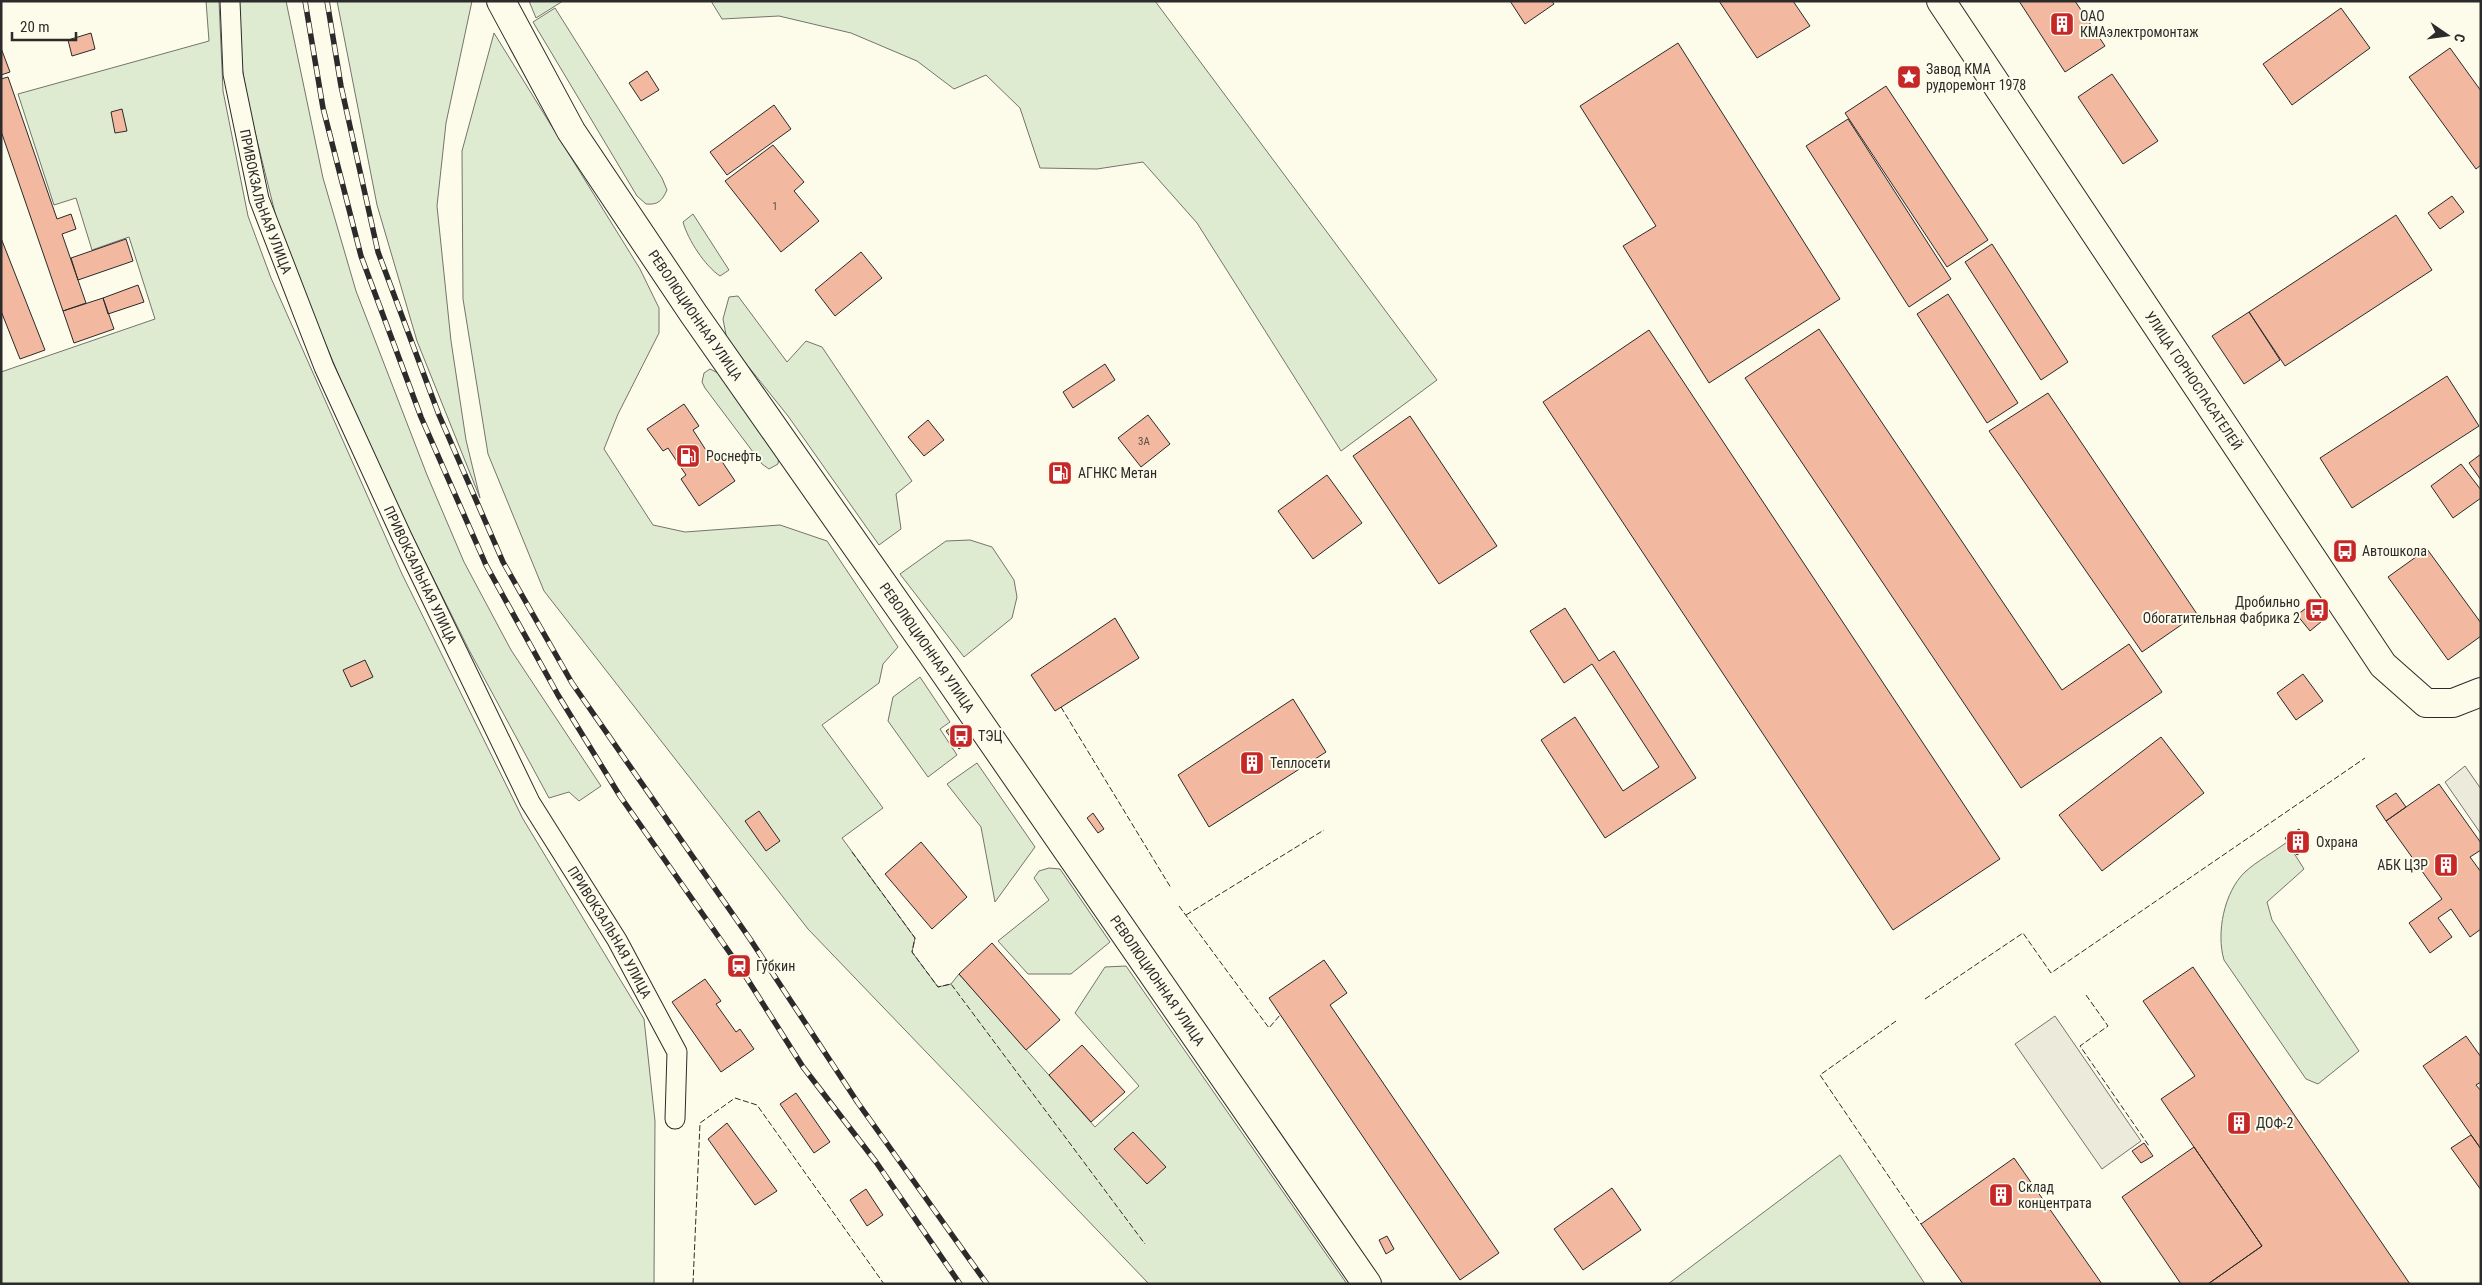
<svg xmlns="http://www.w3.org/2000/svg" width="2482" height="1285" font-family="'Roboto Condensed',sans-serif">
<rect width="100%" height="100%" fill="#fdfbea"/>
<path fill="#deebd1" stroke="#74746e" d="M 206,1 L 219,1 L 223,91 L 248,216 L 271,278 L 402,574 L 523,819 L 644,1019 L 655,1121 L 654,1284 L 1,1284 L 1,372 L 155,319 L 129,237 L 92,250 L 76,198 L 54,205 L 18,94 L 209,41 Z
M 237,1 L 286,1 L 323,178 L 356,291 L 427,475 L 464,562 L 511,650 L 601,786 L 579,801 L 569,792 L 549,798 L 469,650 L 372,455 L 281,237 L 248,104 L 241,60 Z
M 337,1 L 472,1 L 446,123 L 437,206 L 451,341 L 466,440 L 480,498 L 417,341 L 377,205 Z
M 529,1 L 563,1 L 536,18 Z
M 711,1 L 1155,1 L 1437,380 L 1341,451 L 1197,223 L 1143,162 L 1097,169 L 1040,168 L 1020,108 L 986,75 L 954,89 L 917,61 L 851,33 L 779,16 L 722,19 Z
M 555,8 L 662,178 L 667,190 C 662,201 658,205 646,204 L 637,196 L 533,22 Z
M 494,33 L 640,269 L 659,308 L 659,333 L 618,414 L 604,449 L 653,525 L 685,532 L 780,525 L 827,541 L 898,647 L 883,664 L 879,683 L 822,725 L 883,808 L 842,838 L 915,938 L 912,952 L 938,987 L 951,984 L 959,974 L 1095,1127 L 1139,1086 L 1075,1013 L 1105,967 L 1126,966 L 1347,1284 L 1149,1284 L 808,929 L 544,591 L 488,454 L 463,299 L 462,151 Z
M 693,214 L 729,270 L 720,276 C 705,266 688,240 683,222 Z
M 738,296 L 787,362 L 806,341 L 822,347 L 912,481 L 896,494 L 901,529 L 879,545 L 788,416 L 727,340 L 723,319 L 729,297 Z
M 710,369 L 718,373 L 779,455 L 778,464 L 769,469 L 762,464 L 705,388 L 702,382 L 704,373 Z
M 970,540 L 992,547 L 1014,580 L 1017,597 L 1012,618 L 964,657 L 900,574 L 946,541 Z
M 920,677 L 950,722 L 940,729 L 957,755 L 928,777 L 888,721 L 893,697 Z
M 977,763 L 1035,847 L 995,902 L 981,827 L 947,784 Z
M 2287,842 L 2304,869 L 2267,902 L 2272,920 L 2359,1051 L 2318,1084 L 2306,1079 L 2224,960 C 2216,933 2224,892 2245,872 C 2257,861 2274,852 2287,842 Z
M 1049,868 L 1060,869 L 1110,942 L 1071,974 L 1028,974 L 998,941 L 1049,900 L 1034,878 L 1039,871 Z
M 1840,1155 L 1925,1284 L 1668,1284 Z"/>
<path fill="#eceadb" stroke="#74746e" d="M 2465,766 L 2481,789 L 2481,834 L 2445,782 Z
M 2055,1016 L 2141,1141 L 2102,1169 L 2015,1044 Z"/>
<path fill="#f2b8a0" stroke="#2b2b2b" d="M 1510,1 L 1552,1 L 1554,4 L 1525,24 Z
M 1719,1 L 1793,1 L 1810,26 L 1757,58 Z
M 2019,1 L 2075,1 L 2105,46 L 2065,72 Z
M 2341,8 L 2370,48 L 2292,105 L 2263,64 Z
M 91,33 L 95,49 L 72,56 L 68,40 Z
M 1678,43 L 1840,299 L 1709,383 L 1623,246 L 1656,226 L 1580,106 Z
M 1,48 L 10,72 L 1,75 Z
M 2450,48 L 2481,91 L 2481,165 L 2476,169 L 2409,77 Z
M 647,71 L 659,90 L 641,101 L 629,83 Z
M 2112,74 L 2158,141 L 2123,164 L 2078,97 Z
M 8,77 L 57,219 L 71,214 L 76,229 L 62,234 L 86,303 L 63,311 L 1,131 L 1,79 Z
M 1886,86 L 1988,240 L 1947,267 L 1845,113 Z
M 774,105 L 791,129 L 727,175 L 710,152 Z
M 122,109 L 127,131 L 115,133 L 111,112 Z
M 1848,119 L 1951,279 L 1909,307 L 1806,146 Z
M 773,145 L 804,182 L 794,191 L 819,221 L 781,252 L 725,181 Z
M 2452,196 L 2464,212 L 2440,229 L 2428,213 Z
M 2396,215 L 2432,270 L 2285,366 L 2249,312 Z
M 1,238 L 45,350 L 20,359 L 1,311 Z
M 126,239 L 133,261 L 78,280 L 71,258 Z
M 1992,244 L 2068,362 L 2041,380 L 1965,262 Z
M 861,252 L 882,278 L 835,316 L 815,290 Z
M 138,285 L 144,302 L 108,314 L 103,298 Z
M 1948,294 L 2018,403 L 1987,423 L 1917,314 Z
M 103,298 L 114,329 L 74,343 L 63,311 Z
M 2249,312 L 2280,360 L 2244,384 L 2212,336 Z
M 1819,329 L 2062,690 L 2129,644 L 2162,692 L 2021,788 L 1745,378 Z
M 1649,330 L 2000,859 L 1893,930 L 1543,402 Z
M 1105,364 L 1115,380 L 1073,408 L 1063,392 Z
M 2447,376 L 2479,426 L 2352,508 L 2320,458 Z
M 2048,393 L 2197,614 L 2142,652 L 1989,431 Z
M 684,404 L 699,426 L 693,430 L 711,458 L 717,454 L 735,481 L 699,506 L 681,479 L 686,475 L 668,448 L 663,451 L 647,429 Z
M 1148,415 L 1170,444 L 1141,467 L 1118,438 Z
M 1410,416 L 1497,546 L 1439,584 L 1353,456 Z
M 928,420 L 944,440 L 924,456 L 908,437 Z
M 2481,454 L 2481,480 L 2469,463 Z
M 2461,464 L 2481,490 L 2481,498 L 2453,518 L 2431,486 Z
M 1327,475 L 1362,523 L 1313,559 L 1278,511 Z
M 2427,549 L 2481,623 L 2481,636 L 2448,660 L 2388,577 Z
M 2310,605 L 2322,621 L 2310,631 L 2297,615 Z
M 1565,608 L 1599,661 L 1614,651 L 1696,778 L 1605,838 L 1541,740 L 1575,717 L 1623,791 L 1659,767 L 1592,664 L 1564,683 L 1530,631 Z
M 1115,618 L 1139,658 L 1055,711 L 1031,675 Z
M 365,660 L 373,677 L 351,687 L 343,670 Z
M 2303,674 L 2323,701 L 2296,720 L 2277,693 Z
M 1293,699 L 1326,752 L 1209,827 L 1178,775 Z
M 956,724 L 969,742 L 959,749 L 946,731 Z
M 2161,737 L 2204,793 L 2102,871 L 2059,815 Z
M 2439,784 L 2481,843 L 2481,850 L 2470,857 L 2481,872 L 2481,929 L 2470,937 L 2451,909 L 2438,918 L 2452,937 L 2430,953 L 2409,923 L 2442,899 L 2386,821 Z
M 2396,793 L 2406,807 L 2386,821 L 2376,806 Z
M 759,811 L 780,841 L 766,851 L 745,821 Z
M 1093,813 L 1104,829 L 1098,833 L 1087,818 Z
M 2299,829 L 2310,846 L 2297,855 L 2285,838 Z
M 921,842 L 967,897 L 932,929 L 885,874 Z
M 992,943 L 1060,1020 L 1026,1050 L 959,974 Z
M 1324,960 L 1347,993 L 1330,1005 L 1499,1253 L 1460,1280 L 1269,998 Z
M 2193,967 L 2410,1284 L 2208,1284 L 2262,1246 L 2161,1099 L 2195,1076 L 2143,1001 Z
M 705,979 L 721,1001 L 716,1004 L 736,1032 L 740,1029 L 754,1049 L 721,1072 L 672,1002 Z
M 2466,1036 L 2481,1057 L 2481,1082 L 2476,1085 L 2481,1091 L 2481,1149 L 2423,1066 Z
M 1082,1045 L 1125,1092 L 1091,1122 L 1049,1075 Z
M 796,1093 L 830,1142 L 814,1153 L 780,1104 Z
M 727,1123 L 777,1191 L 755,1205 L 708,1139 Z
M 1133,1132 L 1166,1167 L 1147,1184 L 1114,1149 Z
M 2471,1135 L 2481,1149 L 2481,1190 L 2451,1148 Z
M 2144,1143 L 2153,1156 L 2141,1163 L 2132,1151 Z
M 2194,1147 L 2262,1246 L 2208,1284 L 2181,1284 L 2122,1197 Z
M 2014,1158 L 2102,1284 L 1963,1284 L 1921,1224 Z
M 1612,1188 L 1641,1230 L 1583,1270 L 1554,1229 Z
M 866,1189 L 883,1215 L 867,1226 L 850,1200 Z
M 1387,1236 L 1394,1249 L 1386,1254 L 1379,1240 Z"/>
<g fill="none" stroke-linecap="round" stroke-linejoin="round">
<defs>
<g id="street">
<path id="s1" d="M 230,1 L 233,74 L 259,199 L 324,367 L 402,537 L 530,802 L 617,940 L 677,1052 L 675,1119"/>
</g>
<g id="secondary">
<path id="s2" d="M 501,1 L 571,131 L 693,313 L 932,654 L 1367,1284"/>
<path id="s3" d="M 1941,1 L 2383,665 L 2426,703 L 2453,703 L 2481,692"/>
</g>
</defs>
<use href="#street" stroke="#2b2b2b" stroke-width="21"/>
<use href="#secondary" stroke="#2b2b2b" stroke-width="30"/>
<use href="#street" stroke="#fdfbea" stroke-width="19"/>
<use href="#secondary" stroke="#fdfbea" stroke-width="28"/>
<defs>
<path id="rail" d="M 305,1 L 323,108 L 361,256 L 421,417 L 486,565 L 558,695 L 620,796 L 739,966 L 803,1067 L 876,1162 L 960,1284
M 327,1 L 341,86 L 378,252 L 439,415 L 503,562 L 572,683 L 750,939 L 858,1103 L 987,1284"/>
</defs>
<use href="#rail" stroke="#2b2b2b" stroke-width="5.5"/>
<use href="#rail" stroke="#fdfbea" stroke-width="4" stroke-dasharray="11" stroke-linecap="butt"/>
<path stroke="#2b2b2b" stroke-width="1" stroke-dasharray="6 2.5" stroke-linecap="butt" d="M 1061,707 L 1171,888
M 852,852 L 915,938 L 912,952 L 938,987 L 951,984 L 1145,1244
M 1179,906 L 1269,1028 L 1280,1015
M 1186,915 L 1324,830
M 2086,995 L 2108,1026 L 2080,1046 L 2149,1146
M 1925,999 L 2023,933 L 2051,973 L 2365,758
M 1896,1021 L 1820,1075 L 1921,1224
M 693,1284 L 700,1123 L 735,1098 L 757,1105 L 884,1284"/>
</g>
<defs>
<symbol id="building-square" viewBox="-11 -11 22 22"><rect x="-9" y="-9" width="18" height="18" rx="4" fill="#c62828" stroke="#fdfbea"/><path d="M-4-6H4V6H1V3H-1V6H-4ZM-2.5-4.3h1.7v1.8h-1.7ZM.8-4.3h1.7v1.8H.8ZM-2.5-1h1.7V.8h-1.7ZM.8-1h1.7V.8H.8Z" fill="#fff"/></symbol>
<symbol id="sight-square" viewBox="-11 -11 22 22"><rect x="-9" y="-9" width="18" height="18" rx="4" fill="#c62828" stroke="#fdfbea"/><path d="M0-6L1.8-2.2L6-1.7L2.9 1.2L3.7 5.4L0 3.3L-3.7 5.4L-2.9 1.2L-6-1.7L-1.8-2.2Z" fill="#fff"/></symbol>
<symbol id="fuel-square" viewBox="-11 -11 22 22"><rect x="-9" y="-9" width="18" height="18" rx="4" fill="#c62828" stroke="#fdfbea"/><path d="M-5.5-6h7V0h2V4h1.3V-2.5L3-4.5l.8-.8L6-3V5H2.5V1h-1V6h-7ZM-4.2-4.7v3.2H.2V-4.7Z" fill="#fff"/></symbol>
<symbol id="bus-square" viewBox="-11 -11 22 22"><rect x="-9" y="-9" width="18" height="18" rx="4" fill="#c62828" stroke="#fdfbea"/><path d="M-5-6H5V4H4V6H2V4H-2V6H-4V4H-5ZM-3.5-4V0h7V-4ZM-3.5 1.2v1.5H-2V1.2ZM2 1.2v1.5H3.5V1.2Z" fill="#fff"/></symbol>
<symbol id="station-square" viewBox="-11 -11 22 22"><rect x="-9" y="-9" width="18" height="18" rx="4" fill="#c62828" stroke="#fdfbea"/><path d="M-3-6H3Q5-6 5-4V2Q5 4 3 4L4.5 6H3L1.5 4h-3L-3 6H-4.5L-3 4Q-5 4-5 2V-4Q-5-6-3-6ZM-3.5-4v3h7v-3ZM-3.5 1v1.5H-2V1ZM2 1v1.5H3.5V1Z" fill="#fff"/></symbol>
</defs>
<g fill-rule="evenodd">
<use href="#building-square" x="2048" y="10" width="28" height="28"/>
<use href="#sight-square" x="1895" y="63" width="28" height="28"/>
<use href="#fuel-square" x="674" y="442" width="28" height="28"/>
<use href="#fuel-square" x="1046" y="459" width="28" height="28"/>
<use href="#bus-square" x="2331" y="537" width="28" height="28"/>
<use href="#bus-square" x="2303" y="596" width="28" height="28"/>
<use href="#bus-square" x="947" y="722" width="28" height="28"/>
<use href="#building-square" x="1238" y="749" width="28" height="28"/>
<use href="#building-square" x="2284" y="828" width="28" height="28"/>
<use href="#building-square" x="2432" y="851" width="28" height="28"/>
<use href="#station-square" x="725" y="952" width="28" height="28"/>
<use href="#building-square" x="2225" y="1109" width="28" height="28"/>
<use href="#building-square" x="1987" y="1181" width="28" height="28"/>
</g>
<g text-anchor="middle" stroke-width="4" stroke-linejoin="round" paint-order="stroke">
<g font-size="11" fill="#5d4e48">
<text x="775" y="210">1</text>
<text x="1144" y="445">3А</text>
</g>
<g font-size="14" fill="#2b2b2b" stroke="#fdfbea" text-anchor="start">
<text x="2080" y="21">ОАО<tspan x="2080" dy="16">КМАэлектромонтаж</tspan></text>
<text x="1926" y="74">Завод КМА<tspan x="1926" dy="16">рудоремонт 1978</tspan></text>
<text x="706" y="461">Роснефть</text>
<text x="1078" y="478">АГНКС Метан</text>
<text x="2362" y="556">Автошкола</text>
<text x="2300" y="607" text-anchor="end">Дробильно<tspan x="2300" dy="16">Обогатительная Фабрика 2</tspan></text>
<text x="978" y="741">ТЭЦ</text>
<text x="1270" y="768">Теплосети</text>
<text x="2316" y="847">Охрана</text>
<text x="2428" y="870" text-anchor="end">АБК ЦЗР</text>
<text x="756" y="971">Губкин</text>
<text x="2256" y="1128">ДОФ-2</text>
<text x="2018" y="1192">Склад<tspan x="2018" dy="16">концентрата</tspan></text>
</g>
<g font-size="14" fill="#2b2b2b" stroke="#fdfbea">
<text dy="5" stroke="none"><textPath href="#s1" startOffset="205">ПРИВОКЗАЛЬНАЯ УЛИЦА</textPath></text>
<text dy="5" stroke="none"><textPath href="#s2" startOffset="370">РЕВОЛЮЦИОННАЯ УЛИЦА</textPath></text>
<text dy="5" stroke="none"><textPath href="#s3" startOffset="456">УЛИЦА ГОРНОСПАСАТЕЛЕЙ</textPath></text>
<text dy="5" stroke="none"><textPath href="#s1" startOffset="610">ПРИВОКЗАЛЬНАЯ УЛИЦА</textPath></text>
<text dy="5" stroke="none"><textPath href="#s2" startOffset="775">РЕВОЛЮЦИОННАЯ УЛИЦА</textPath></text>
<text dy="5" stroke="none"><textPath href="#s1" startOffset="1015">ПРИВОКЗАЛЬНАЯ УЛИЦА</textPath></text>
<text dy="5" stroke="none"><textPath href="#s2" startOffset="1180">РЕВОЛЮЦИОННАЯ УЛИЦА</textPath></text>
</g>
</g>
<rect width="2482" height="1285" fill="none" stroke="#2b2b2b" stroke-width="5"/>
<g transform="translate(2447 35) rotate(103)" stroke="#fdfbea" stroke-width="4" paint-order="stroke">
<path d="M0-4L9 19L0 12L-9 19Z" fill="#2b2b2b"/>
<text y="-8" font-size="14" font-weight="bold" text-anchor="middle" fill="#2b2b2b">С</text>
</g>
<path d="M12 32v8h64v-8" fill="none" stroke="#2b2b2b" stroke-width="2.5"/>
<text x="20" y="32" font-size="15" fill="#2b2b2b" stroke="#fdfbea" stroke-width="4" paint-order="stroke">20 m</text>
</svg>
